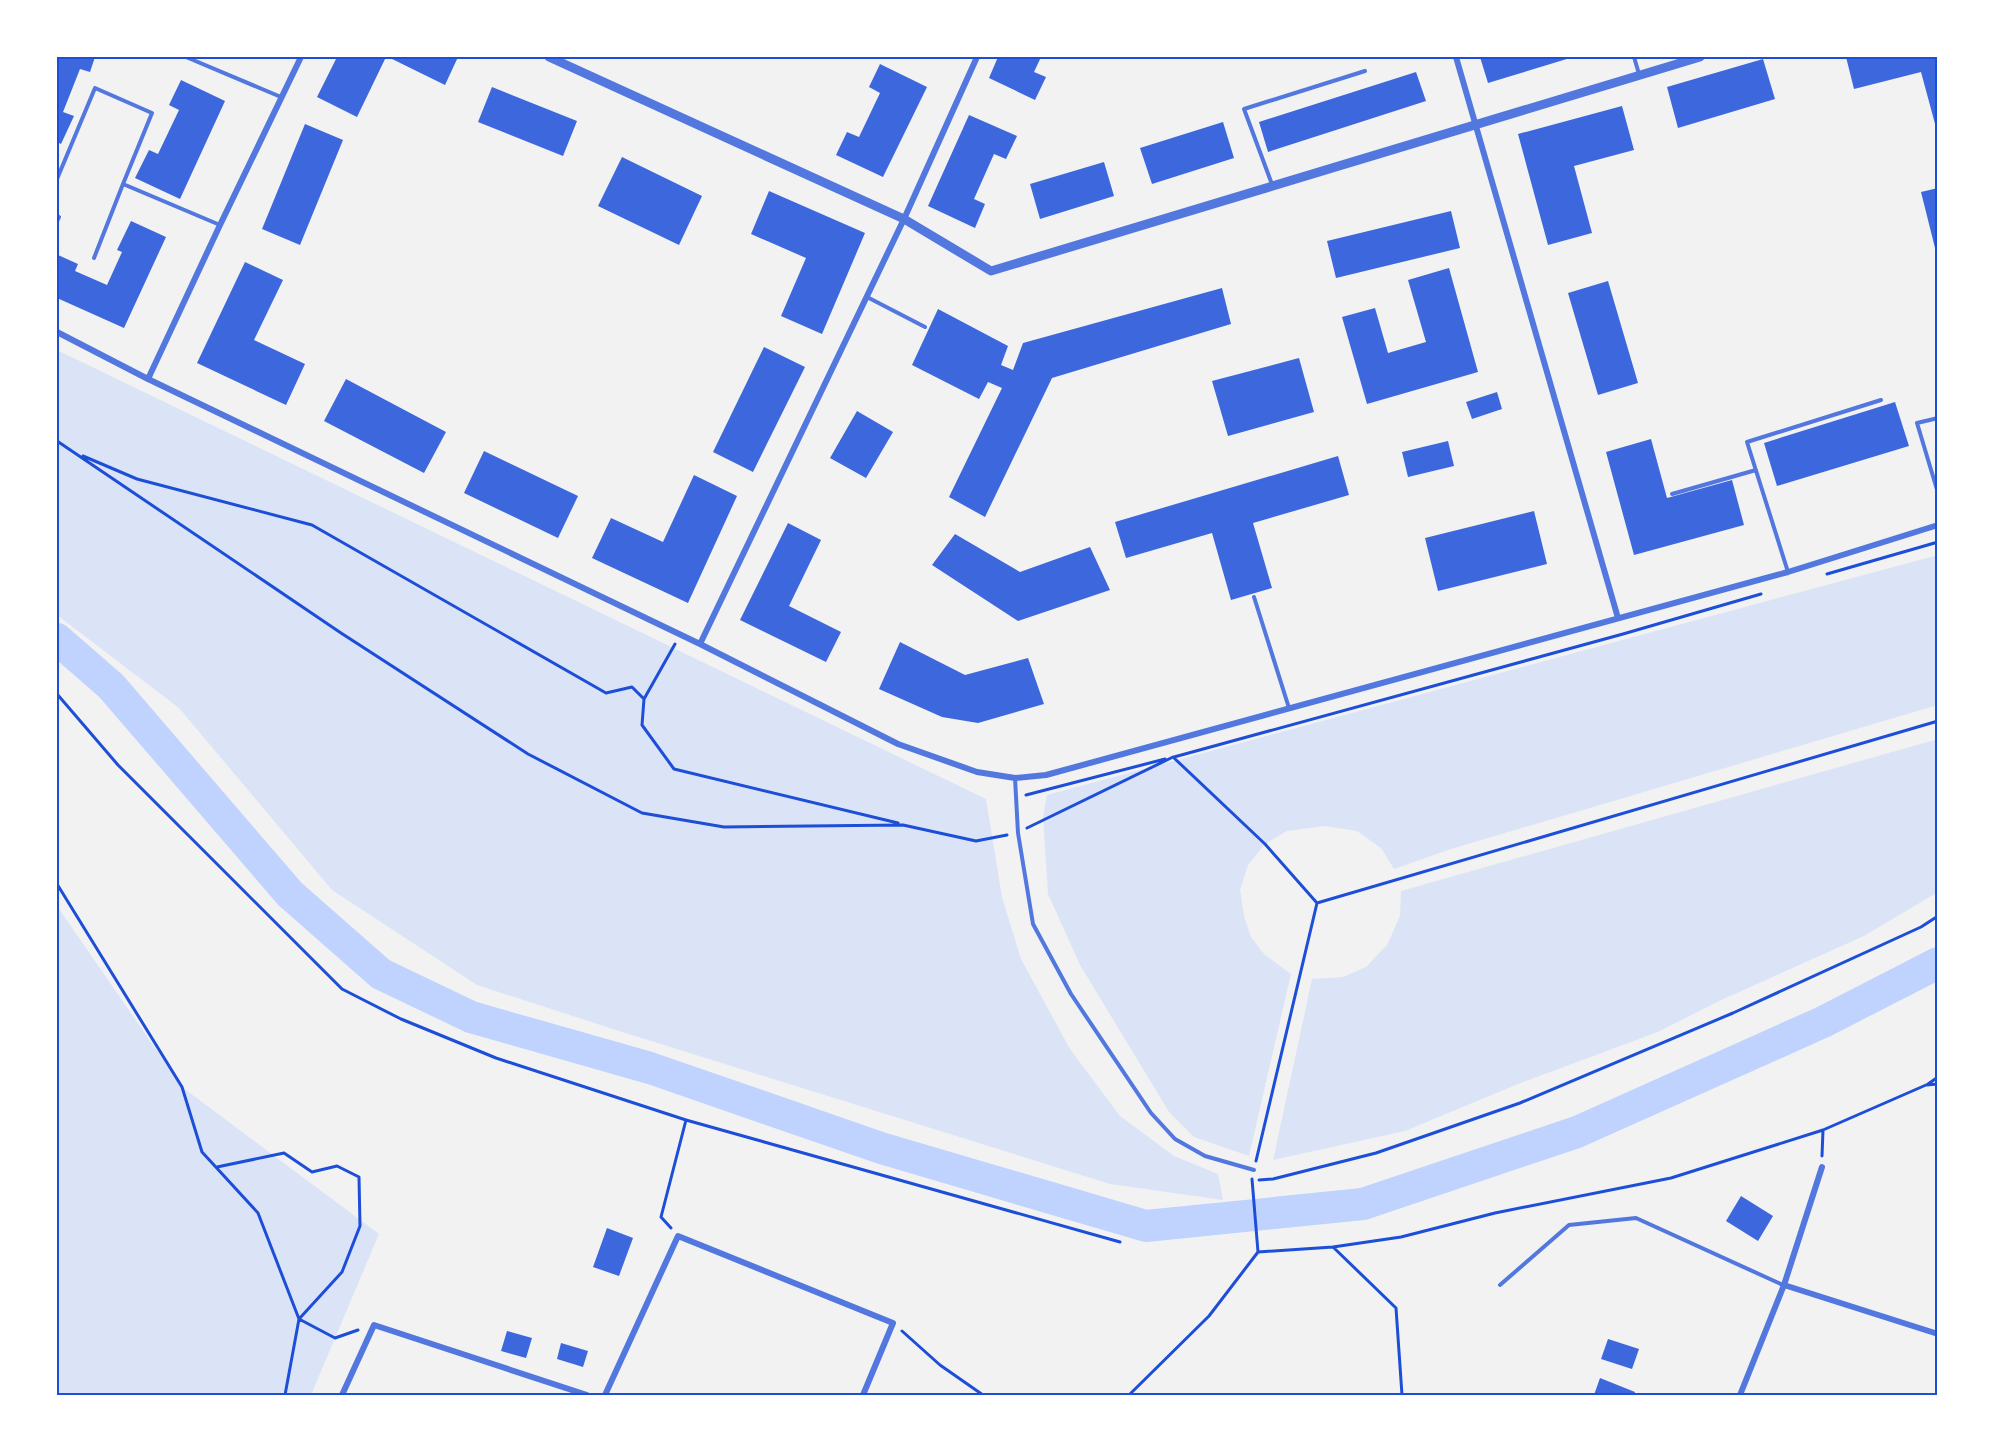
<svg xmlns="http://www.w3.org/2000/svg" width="1995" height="1452" font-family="'Golos Text',sans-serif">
<rect width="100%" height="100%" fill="#f2f2f2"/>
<path fill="#dbe4f7" d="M 57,350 L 986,799 L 1002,897 L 1021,959 L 1070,1049 L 1120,1116 L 1174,1156 L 1218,1174 L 1223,1200 L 1110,1184 L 619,1031 L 477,985 L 332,890 L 179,708 L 57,615 Z
M 1938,555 L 1938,705 L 1451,849 L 1394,869 L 1381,848 L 1357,831 L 1325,826 L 1287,831 L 1265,844 L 1248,865 L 1240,890 L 1244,916 L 1251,937 L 1264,954 L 1291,974 L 1249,1156 L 1194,1137 L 1169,1112 L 1080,965 L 1048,894 L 1043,817 L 1047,795 Z
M 1938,739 L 1938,892 L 1864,936 L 1719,1001 L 1658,1032 L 1518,1084 L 1405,1131 L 1273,1160 L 1312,979 L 1343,977 L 1366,967 L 1387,945 L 1400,916 L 1401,891 Z
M 57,906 L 182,1087 L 379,1234 L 311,1395 L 57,1395 Z"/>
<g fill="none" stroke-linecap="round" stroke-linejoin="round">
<path stroke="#bfd3fe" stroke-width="32" d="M 57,639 L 111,686 L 290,894 L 381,974 L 471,1017 L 650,1068 L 881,1148 L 1146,1226 L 1363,1204 L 1577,1132 L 1823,1022 L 1938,963"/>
</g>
<path fill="#3d67dc" d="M 57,57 L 95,57 L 90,72 L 80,69 L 63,112 L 74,116 L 61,144 L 57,142 Z
M 337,57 L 386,57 L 357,117 L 317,97 Z
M 388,57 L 458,57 L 445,85 Z
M 998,57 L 1041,57 L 1034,72 L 1046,77 L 1035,100 L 989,78 Z
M 1480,57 L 1570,57 L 1570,58 L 1488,83 Z
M 1846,57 L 1938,57 L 1938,135 L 1921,72 L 1854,89 Z
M 1763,59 L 1775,99 L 1678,128 L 1667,87 Z
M 880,64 L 927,87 L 883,177 L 836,155 L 847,132 L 859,137 L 880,93 L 869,87 Z
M 1416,72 L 1426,101 L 1268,152 L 1259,122 Z
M 181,80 L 225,101 L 180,199 L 135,178 L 149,150 L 158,154 L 179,110 L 169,105 Z
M 492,87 L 577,121 L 563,156 L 478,122 Z
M 1622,106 L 1634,150 L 1574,166 L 1592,233 L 1548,245 L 1518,134 Z
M 969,115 L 1017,136 L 1006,159 L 994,154 L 974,199 L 985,204 L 975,228 L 928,206 Z
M 1223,122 L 1234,158 L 1152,184 L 1140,148 Z
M 305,124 L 343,140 L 300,245 L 262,229 Z
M 622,157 L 702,196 L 679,245 L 598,206 Z
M 1104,162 L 1114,196 L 1040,219 L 1030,184 Z
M 1938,188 L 1938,256 L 1937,256 L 1921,192 Z
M 769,191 L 865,233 L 822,334 L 781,316 L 806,258 L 751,234 Z
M 1451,211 L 1460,248 L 1336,278 L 1327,241 Z
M 131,221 L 166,237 L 124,328 L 57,298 L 57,256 L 58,255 L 78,264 L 75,271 L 107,285 L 122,252 L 117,250 Z
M 245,262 L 283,280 L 254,340 L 305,364 L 286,405 L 197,363 Z
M 1449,268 L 1478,372 L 1367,404 L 1342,317 L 1375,308 L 1388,353 L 1426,342 L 1408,280 Z
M 1608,281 L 1638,383 L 1598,395 L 1568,293 Z
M 1222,288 L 1231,324 L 1052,378 L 985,517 L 949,497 L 1002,388 L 988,382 L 979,399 L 912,365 L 938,309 L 1008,346 L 1001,365 L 1013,370 L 1023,343 Z
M 764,347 L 805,367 L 753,472 L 713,452 Z
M 1299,358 L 1314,412 L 1228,436 L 1212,381 Z
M 346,379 L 446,432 L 424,473 L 324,421 Z
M 1497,392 L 1502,409 L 1472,419 L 1466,402 Z
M 1895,402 L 1909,446 L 1777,486 L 1764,443 Z
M 857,411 L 893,432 L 866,478 L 830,458 Z
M 1651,439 L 1667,498 L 1732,480 L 1744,525 L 1634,555 L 1606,452 Z
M 1448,441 L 1454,466 L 1408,477 L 1402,452 Z
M 484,451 L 578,496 L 558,538 L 464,493 Z
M 1338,456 L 1349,495 L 1253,523 L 1272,588 L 1231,600 L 1212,533 L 1126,558 L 1115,522 Z
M 694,475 L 737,496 L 688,603 L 592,558 L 611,518 L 663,542 Z
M 1534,511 L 1547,564 L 1438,591 L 1425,538 Z
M 788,523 L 821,540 L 789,606 L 841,632 L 826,662 L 740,620 Z
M 955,534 L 1020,572 L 1090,547 L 1110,590 L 1018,621 L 932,565 Z
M 900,642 L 965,675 L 1028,658 L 1044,704 L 978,723 L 942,717 L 879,689 Z
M 1741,1196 L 1773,1216 L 1758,1241 L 1726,1221 Z
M 607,1228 L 633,1238 L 619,1276 L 593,1267 Z
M 507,1331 L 532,1338 L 526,1358 L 501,1351 Z
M 1608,1339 L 1639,1349 L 1632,1369 L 1601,1359 Z
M 561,1343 L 588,1351 L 583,1367 L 557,1359 Z
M 1600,1378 L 1635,1392 L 1634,1395 L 1594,1395 Z"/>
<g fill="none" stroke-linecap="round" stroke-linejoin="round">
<path stroke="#1d4ed8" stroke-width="3" d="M 57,441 L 341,633 L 528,754 L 642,813 L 724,827 L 903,825 L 976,841 L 1007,835
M 83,456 L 137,479 L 312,525 L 606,693 L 632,687 L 644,699
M 1827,574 L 1938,542
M 675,644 L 644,699 L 642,725 L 674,769 L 898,823
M 57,694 L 118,765 L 342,989 L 401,1019 L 496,1058 L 686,1120 L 661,1217 L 671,1228
M 1174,757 L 1623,634 L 1761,594
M 1026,795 L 1165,759
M 1027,828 L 1173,757 L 1265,844 L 1317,903
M 57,884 L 182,1087 L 202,1152 L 258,1213 L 299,1319 L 285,1395
M 1928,1084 L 1938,1077
M 686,1120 L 1120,1242
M 1822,1156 L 1823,1130
M 1256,1161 L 1317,903 L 1938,721
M 217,1167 L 284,1153 L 312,1172 L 337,1166 L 359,1177 L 360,1226 L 342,1272 L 299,1319 L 335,1338 L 358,1330
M 1252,1179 L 1258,1252
M 1259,1180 L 1273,1179 L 1376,1153 L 1520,1103 L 1733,1013 L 1921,927 L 1938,916
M 1333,1247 L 1401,1237 L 1495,1213 L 1671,1178 L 1823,1130 L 1926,1085 L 1938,1084
M 902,1331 L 940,1365 L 983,1395
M 1129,1395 L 1209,1316 L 1258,1252 L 1333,1247 L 1396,1308 L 1402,1395"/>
<path stroke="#5277de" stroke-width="4" d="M 186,57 L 281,97
M 1634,57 L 1639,74
M 57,179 L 95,88 L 152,113 L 123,184
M 1273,187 L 1244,109 L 1365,71
M 57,216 L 59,217 L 57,221
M 94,258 L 123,184 L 220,225
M 867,297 L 925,327
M 1938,418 L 1917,423 L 1938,493
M 1672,494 L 1756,470
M 1788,572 L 1747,442 L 1881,400
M 1254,597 L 1289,708
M 1015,778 L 1018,833 L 1033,924 L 1071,994 L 1151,1113 L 1175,1139 L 1205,1156 L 1254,1170
M 1500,1285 L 1569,1225 L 1636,1218 L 1783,1285"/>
<path stroke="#5277de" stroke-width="6" d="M 1456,57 L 1618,618
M 57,332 L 148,379 L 700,644 L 898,744 L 977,772 L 1015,778 L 1046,775 L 1788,572 L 1938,525
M 148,379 L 220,225 L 301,57
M 700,644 L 904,219 L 977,57
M 1784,1285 L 1938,1334
M 342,1395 L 374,1325 L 587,1395
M 605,1395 L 678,1236 L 893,1323 L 863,1395
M 1740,1395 L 1784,1285 L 1822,1167"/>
<path stroke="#5277de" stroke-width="9" d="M 549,57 L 904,219 L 991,271 L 1700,57"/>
</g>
<rect width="1995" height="1452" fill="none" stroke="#ffffff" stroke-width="117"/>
<rect x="58" y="58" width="1878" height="1336" fill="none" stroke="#1d4ed8" stroke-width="2"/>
</svg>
